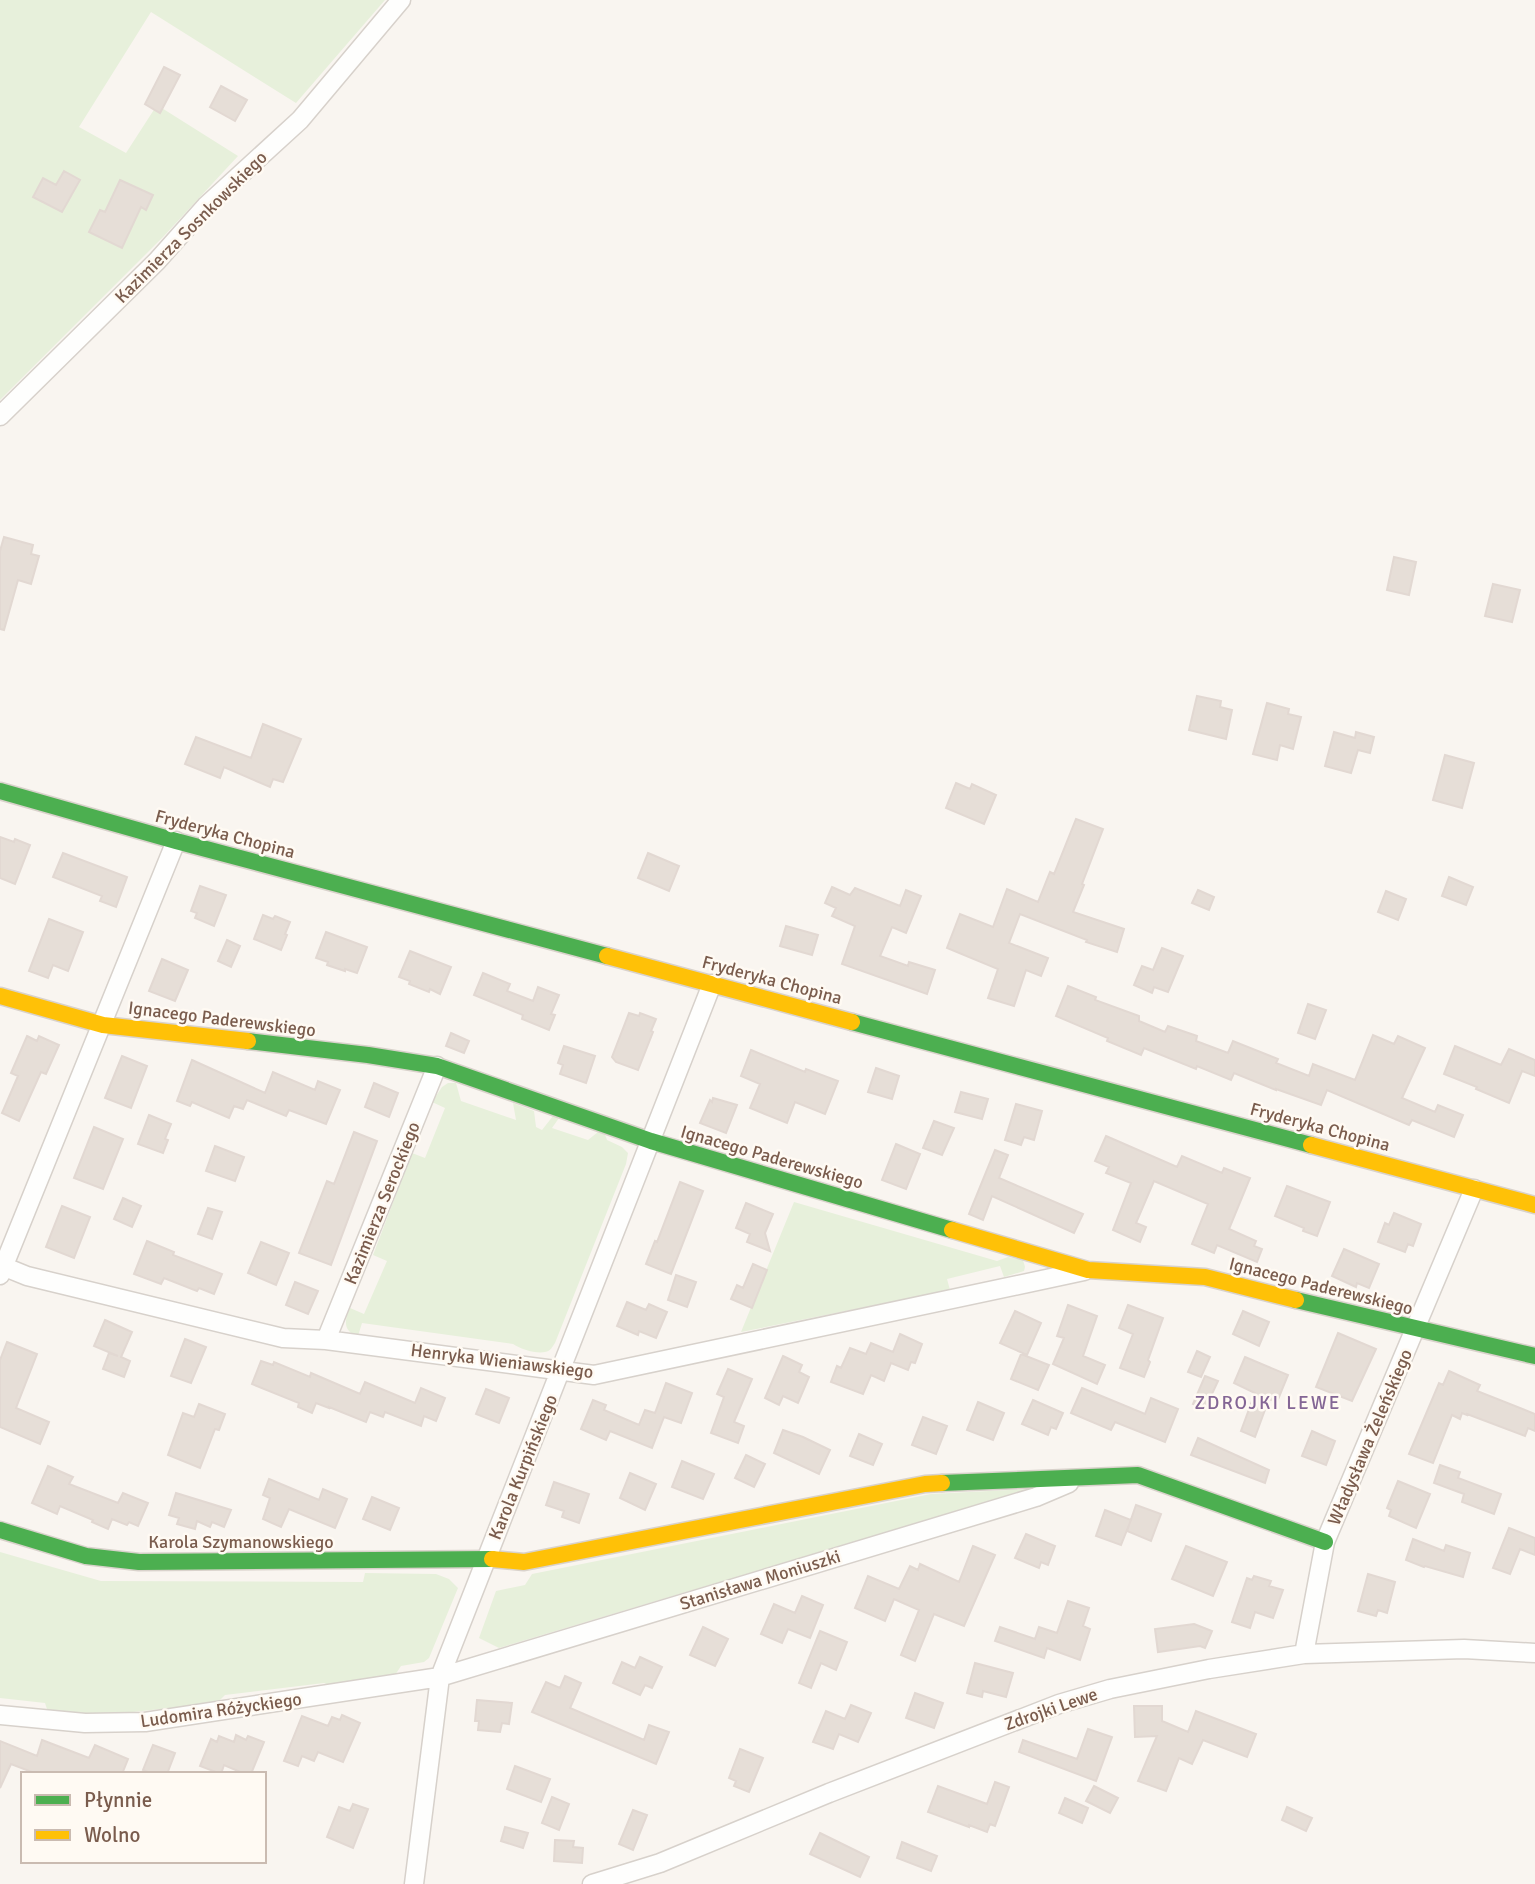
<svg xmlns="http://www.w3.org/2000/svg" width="1535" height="1884" font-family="Signika,sans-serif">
<rect width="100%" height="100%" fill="#f9f5f0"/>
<path fill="#e7f0db" d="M 0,0 L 385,0 L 296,103 L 151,12 L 79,127 L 126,153 L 157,105 L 238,156 L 163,237 L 0,400 Z
M 448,1083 L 456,1083 L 461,1101 L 516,1120 L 513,1103 L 534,1111 L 536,1127 L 542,1130 L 553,1116 L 559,1118 L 552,1128 L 588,1140 L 598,1132 L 604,1132 L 607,1140 L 622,1147 L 628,1153 L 626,1164 L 555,1343 C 552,1347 551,1351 545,1352 C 536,1354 520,1349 513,1344 L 362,1323 L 358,1336 C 343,1332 344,1320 350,1308 L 364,1314 L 387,1261 L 373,1255 L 412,1153 L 425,1158 L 445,1108 L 432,1102 L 442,1087 Z
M 794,1202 L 997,1261 L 1008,1257 L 1023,1260 L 1025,1267 L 1024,1271 L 1004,1277 L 1000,1266 L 947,1279 L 950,1290 L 741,1332 Z
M 1030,1489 L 499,1648 L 479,1638 L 496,1591 L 525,1585 L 532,1574 L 931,1494 Z
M 0,1552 L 101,1581 L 363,1582 L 365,1573 L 436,1574 L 449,1579 L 458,1588 L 429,1658 L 424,1662 L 401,1666 L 395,1675 L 331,1686 L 324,1683 L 225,1695 L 217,1703 L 114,1714 L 48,1712 L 45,1703 L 0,1698 Z"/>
<path fill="#e6ded7" stroke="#e2d8d2" stroke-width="2" d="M 164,67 L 180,75 L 160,113 L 145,104 Z
M 221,86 L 247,100 L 235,121 L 210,107 Z
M 64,171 L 80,180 L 62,212 L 33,197 L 43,178 L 56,185 Z
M 120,180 L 153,195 L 146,210 L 141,207 L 122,248 L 89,232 L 100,210 L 105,212 Z
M 4,537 L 33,545 L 31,554 L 39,556 L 31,584 L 18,580 L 4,630 L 0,629 L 0,551 Z
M 1394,557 L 1416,562 L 1409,595 L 1387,590 Z
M 1493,584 L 1520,590 L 1512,622 L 1485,616 Z
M 1197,696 L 1221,701 L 1220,707 L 1232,710 L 1226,739 L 1189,730 Z
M 1267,703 L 1289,709 L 1288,714 L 1301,717 L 1293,749 L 1280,745 L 1277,760 L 1253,754 Z
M 263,724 L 301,739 L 283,782 L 273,779 L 270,787 L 224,767 L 220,778 L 185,764 L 196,737 L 251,758 Z
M 1334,732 L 1355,738 L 1356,732 L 1374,737 L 1370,753 L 1358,750 L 1351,773 L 1325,766 Z
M 1445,755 L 1474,763 L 1462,808 L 1433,800 Z
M 956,783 L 970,789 L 972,784 L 996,795 L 984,824 L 946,808 Z
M 1076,819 L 1103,829 L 1082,884 L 1084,885 L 1073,912 L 1124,929 L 1117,952 L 1086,942 L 1087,940 L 1020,914 L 1009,943 L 1048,958 L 1041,976 L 1026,970 L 1014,1006 L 988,998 L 998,969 L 947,948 L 960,914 L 993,927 L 1007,889 L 1038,902 L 1050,872 L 1054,874 Z
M 0,837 L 14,842 L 15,839 L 30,845 L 15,884 L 0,878 Z
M 63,853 L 127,877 L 116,907 L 100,901 L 102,896 L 53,877 Z
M 648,853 L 679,866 L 669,891 L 638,878 Z
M 1449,877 L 1473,887 L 1466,905 L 1442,896 Z
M 200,886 L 226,895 L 214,926 L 195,918 L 197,913 L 191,911 Z
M 832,887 L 850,895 L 855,888 L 900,906 L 906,890 L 921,896 L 906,933 L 892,927 L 880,956 L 908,966 L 909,962 L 935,970 L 927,994 L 842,964 L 855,926 L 832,916 L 836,908 L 825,903 Z
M 1198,890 L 1214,897 L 1209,910 L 1192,903 Z
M 1386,891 L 1406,899 L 1398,920 L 1378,912 Z
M 263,915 L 273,919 L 275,916 L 290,922 L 285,934 L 287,935 L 281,950 L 254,939 Z
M 49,919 L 83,932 L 68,971 L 53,965 L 48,978 L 29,971 Z
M 786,926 L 818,935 L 812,955 L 780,946 Z
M 326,932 L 367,947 L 357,973 L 345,969 L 345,971 L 327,965 L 328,962 L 316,958 Z
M 227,940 L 240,946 L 231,967 L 218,961 Z
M 1162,948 L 1183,956 L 1168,992 L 1154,987 L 1152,993 L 1134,985 L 1142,966 L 1153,970 Z
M 410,951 L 451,967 L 440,994 L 430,989 L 429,992 L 409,984 L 410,981 L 399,977 Z
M 162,959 L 188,970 L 175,1001 L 149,991 Z
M 483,973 L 510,984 L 507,991 L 533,1001 L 538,987 L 559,995 L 551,1014 L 555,1015 L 549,1030 L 522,1019 L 523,1015 L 474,995 Z
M 1068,986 L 1096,997 L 1095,1000 L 1139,1016 L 1139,1021 L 1165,1032 L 1168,1026 L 1197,1036 L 1196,1041 L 1228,1053 L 1233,1041 L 1278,1059 L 1276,1063 L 1309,1076 L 1313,1064 L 1355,1080 L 1373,1035 L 1394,1044 L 1398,1036 L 1425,1048 L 1402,1098 L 1435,1112 L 1438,1105 L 1463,1115 L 1454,1137 L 1412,1120 L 1409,1125 L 1327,1090 L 1321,1105 L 1276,1089 L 1276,1090 L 1234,1073 L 1231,1080 L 1197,1066 L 1196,1069 L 1144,1048 L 1141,1055 L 1107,1041 L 1108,1038 L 1056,1016 Z
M 1308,1004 L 1326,1010 L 1315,1039 L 1298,1033 Z
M 629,1013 L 639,1016 L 640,1013 L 656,1019 L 651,1031 L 653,1032 L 638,1070 L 616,1062 L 612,1057 Z
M 451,1033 L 469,1041 L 464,1053 L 446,1046 Z
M 27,1036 L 37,1041 L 39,1036 L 59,1045 L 46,1074 L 41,1072 L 19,1121 L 2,1113 L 18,1076 L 11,1073 Z
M 564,1046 L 595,1056 L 586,1083 L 560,1074 L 563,1065 L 558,1063 Z
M 1455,1046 L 1501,1065 L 1509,1049 L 1535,1060 L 1535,1076 L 1522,1071 L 1509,1103 L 1476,1089 L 1477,1087 L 1444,1074 Z
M 751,1050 L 805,1072 L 806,1069 L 838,1081 L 825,1114 L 795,1102 L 787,1123 L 750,1108 L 760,1084 L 741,1076 Z
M 122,1056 L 147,1066 L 131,1108 L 105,1098 Z
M 192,1060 L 265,1093 L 273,1072 L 315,1090 L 318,1081 L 340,1090 L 326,1124 L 289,1110 L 286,1116 L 247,1100 L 243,1109 L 234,1106 L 229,1118 L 192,1102 L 190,1106 L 177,1101 Z
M 876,1068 L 899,1076 L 892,1099 L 868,1092 Z
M 374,1083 L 398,1093 L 389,1117 L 365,1107 Z
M 961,1092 L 988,1099 L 982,1119 L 955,1112 Z
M 713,1098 L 737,1105 L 726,1133 L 700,1123 L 710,1100 L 712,1102 Z
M 1016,1104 L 1042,1111 L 1034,1140 L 1024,1137 L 1021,1145 L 1005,1140 Z
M 149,1115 L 171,1124 L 165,1139 L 168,1140 L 163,1153 L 138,1144 Z
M 934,1121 L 954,1128 L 942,1155 L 923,1148 Z
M 94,1127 L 123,1139 L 103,1189 L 74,1178 Z
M 354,1132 L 377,1141 L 331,1265 L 299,1253 L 327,1181 L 334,1184 Z
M 1106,1136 L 1177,1167 L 1182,1156 L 1222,1173 L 1224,1168 L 1250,1178 L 1229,1229 L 1256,1241 L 1254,1246 L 1262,1249 L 1257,1262 L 1217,1245 L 1214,1253 L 1192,1244 L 1208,1204 L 1154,1181 L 1136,1223 L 1146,1227 L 1140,1242 L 1113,1230 L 1131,1183 L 1106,1173 L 1109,1167 L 1095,1161 Z
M 896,1144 L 920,1154 L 906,1189 L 882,1180 Z
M 215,1146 L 244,1157 L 235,1181 L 206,1171 Z
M 995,1150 L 1008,1155 L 999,1178 L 1083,1214 L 1074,1233 L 992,1196 L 983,1220 L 969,1214 Z
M 680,1182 L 703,1191 L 671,1274 L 646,1264 L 655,1241 L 657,1242 Z
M 1287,1186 L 1330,1202 L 1317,1236 L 1303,1231 L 1304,1228 L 1275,1216 Z
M 123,1198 L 141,1206 L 132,1227 L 114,1219 Z
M 746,1203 L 773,1214 L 765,1233 L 770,1251 L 747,1242 L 750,1234 L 736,1228 Z
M 62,1206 L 90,1217 L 74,1258 L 46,1247 Z
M 208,1208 L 222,1212 L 212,1239 L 198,1234 Z
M 1394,1213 L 1421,1224 L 1413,1246 L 1408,1244 L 1405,1252 L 1378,1242 L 1385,1223 L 1389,1225 Z
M 147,1241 L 174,1252 L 173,1255 L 222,1274 L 214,1294 L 199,1288 L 197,1291 L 164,1278 L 161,1284 L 134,1274 Z
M 261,1242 L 289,1253 L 276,1285 L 248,1273 Z
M 1344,1249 L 1379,1264 L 1369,1288 L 1357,1283 L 1356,1287 L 1332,1276 Z
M 753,1264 L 767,1270 L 752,1308 L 731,1299 L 737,1285 L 743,1288 Z
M 676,1275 L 696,1282 L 687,1307 L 668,1300 Z
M 295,1282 L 318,1291 L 308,1314 L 286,1305 Z
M 627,1302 L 646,1310 L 649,1304 L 667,1312 L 656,1338 L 639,1331 L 638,1335 L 617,1326 Z
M 1068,1305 L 1097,1316 L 1083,1356 L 1105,1365 L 1097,1384 L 1053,1364 L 1064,1338 L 1057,1336 Z
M 1128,1305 L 1163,1318 L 1148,1360 L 1150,1362 L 1144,1377 L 1120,1368 L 1133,1334 L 1119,1328 Z
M 1015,1311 L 1041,1323 L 1027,1355 L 1000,1343 Z
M 1243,1311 L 1269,1322 L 1259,1346 L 1233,1334 Z
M 105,1320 L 132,1332 L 121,1357 L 130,1361 L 124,1377 L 103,1369 L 109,1353 L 118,1356 L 94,1346 Z
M 1338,1333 L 1376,1349 L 1352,1401 L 1316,1387 Z
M 900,1334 L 922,1344 L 915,1363 L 911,1362 L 908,1370 L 891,1363 L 884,1381 L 871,1375 L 863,1394 L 831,1382 L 837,1366 L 841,1368 L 850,1348 L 866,1354 L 871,1343 L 893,1352 Z
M 185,1339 L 206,1347 L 191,1383 L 171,1376 Z
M 7,1342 L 37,1354 L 16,1408 L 49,1422 L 40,1444 L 0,1427 L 0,1360 Z
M 1197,1351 L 1210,1357 L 1201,1377 L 1188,1372 Z
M 1021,1354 L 1049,1365 L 1038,1390 L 1011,1379 Z
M 783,1356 L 802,1365 L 799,1372 L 809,1377 L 798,1403 L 783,1396 L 779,1405 L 765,1398 Z
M 1245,1357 L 1288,1375 L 1277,1402 L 1269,1399 L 1255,1437 L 1241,1431 L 1255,1393 L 1234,1383 Z
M 261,1361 L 273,1365 L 274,1362 L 310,1377 L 311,1373 L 360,1394 L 365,1382 L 415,1403 L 421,1388 L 445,1398 L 436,1421 L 424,1416 L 421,1426 L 385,1412 L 383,1417 L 370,1412 L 366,1422 L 329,1407 L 329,1408 L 316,1403 L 312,1413 L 298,1407 L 299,1403 L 252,1384 Z
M 728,1369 L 752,1379 L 734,1422 L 744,1426 L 738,1443 L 711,1433 L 724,1397 L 717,1394 Z
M 1449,1371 L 1480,1385 L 1477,1391 L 1535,1414 L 1535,1431 L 1528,1428 L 1525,1436 L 1467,1414 L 1467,1415 L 1462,1413 L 1460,1419 L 1452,1415 L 1433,1463 L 1409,1454 L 1439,1383 L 1443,1385 Z
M 1205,1376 L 1218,1381 L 1205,1409 L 1193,1404 Z
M 666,1383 L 692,1393 L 681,1423 L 664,1417 L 652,1448 L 610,1431 L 606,1440 L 581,1429 L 593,1400 L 606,1405 L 604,1410 L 639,1425 L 645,1410 L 655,1413 Z
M 1082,1388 L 1145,1414 L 1151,1398 L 1178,1409 L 1165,1442 L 1115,1422 L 1111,1430 L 1071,1413 Z
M 486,1389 L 509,1398 L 499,1423 L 476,1414 Z
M 1033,1400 L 1063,1413 L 1056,1429 L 1051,1427 L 1048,1435 L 1022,1424 Z
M 978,1402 L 1004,1413 L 993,1440 L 967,1430 Z
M 199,1404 L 225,1414 L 219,1430 L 215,1429 L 200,1468 L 168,1455 L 183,1413 L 194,1417 Z
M 923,1417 L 947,1426 L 936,1454 L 912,1445 Z
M 783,1430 L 803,1437 L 830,1450 L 819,1474 L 774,1453 Z
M 1312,1431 L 1335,1441 L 1326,1465 L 1302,1456 Z
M 859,1434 L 882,1444 L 873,1465 L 850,1456 Z
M 1198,1438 L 1269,1470 L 1265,1483 L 1191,1455 Z
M 746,1455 L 765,1464 L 754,1487 L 735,1478 Z
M 682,1461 L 714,1474 L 703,1499 L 672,1487 Z
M 1440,1465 L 1460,1472 L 1458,1478 L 1501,1494 L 1494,1514 L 1462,1502 L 1464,1494 L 1434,1483 Z
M 48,1466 L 73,1477 L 69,1484 L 118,1503 L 123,1493 L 148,1503 L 138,1526 L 129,1522 L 127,1525 L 112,1519 L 108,1529 L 92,1522 L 93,1520 L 60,1506 L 57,1514 L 32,1503 Z
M 630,1473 L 656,1484 L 645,1510 L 620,1498 Z
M 269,1479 L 319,1500 L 323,1489 L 347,1499 L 335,1528 L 289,1509 L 281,1527 L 263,1519 L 270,1498 L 263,1495 Z
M 1398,1481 L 1430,1494 L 1416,1528 L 1389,1516 L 1391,1510 L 1387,1508 Z
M 554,1482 L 589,1494 L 579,1523 L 562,1517 L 564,1511 L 546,1505 Z
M 176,1493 L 231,1510 L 224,1527 L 212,1522 L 210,1527 L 197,1521 L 195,1529 L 177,1524 L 179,1518 L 169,1515 Z
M 372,1497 L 399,1508 L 390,1530 L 363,1519 Z
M 1136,1505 L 1161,1514 L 1151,1541 L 1127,1531 Z
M 1105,1510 L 1131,1520 L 1121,1545 L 1096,1536 Z
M 1509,1528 L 1535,1538 L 1535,1555 L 1520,1549 L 1510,1574 L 1493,1568 Z
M 1026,1534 L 1055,1546 L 1048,1565 L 1041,1562 L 1039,1568 L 1015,1558 Z
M 1413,1539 L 1444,1551 L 1446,1545 L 1470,1553 L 1463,1577 L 1425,1566 L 1424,1567 L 1406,1560 Z
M 973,1546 L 995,1555 L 964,1626 L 934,1614 L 915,1661 L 901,1655 L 919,1610 L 894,1599 L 885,1621 L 855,1608 L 868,1576 L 899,1589 L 910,1566 L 918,1570 L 920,1564 L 959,1582 Z
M 1186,1546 L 1227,1562 L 1213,1596 L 1172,1579 Z
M 1368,1574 L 1395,1582 L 1387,1613 L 1378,1610 L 1376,1616 L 1358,1611 Z
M 1254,1576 L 1271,1581 L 1269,1586 L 1283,1590 L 1273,1618 L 1255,1612 L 1250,1628 L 1232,1622 L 1247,1578 L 1252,1580 Z
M 802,1596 L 823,1605 L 810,1638 L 788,1629 L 782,1643 L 761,1634 L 774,1604 L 795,1613 Z
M 1068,1601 L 1089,1608 L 1083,1626 L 1090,1629 L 1080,1660 L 1047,1648 L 1044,1658 L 995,1641 L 1000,1627 L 1035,1639 L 1039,1627 L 1057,1633 Z
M 1194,1624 L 1212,1631 L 1205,1648 L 1200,1646 L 1158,1652 L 1155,1629 Z
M 703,1627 L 728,1639 L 715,1666 L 690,1655 Z
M 820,1631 L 847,1642 L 836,1670 L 821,1663 L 811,1688 L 799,1683 Z
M 640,1657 L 662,1667 L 652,1688 L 645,1685 L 640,1695 L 613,1683 L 622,1662 L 635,1668 Z
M 975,1663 L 1013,1673 L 1006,1697 L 983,1691 L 982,1697 L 967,1693 Z
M 565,1676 L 581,1683 L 570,1708 L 644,1740 L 649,1725 L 669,1732 L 656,1764 L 532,1712 L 546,1682 L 560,1688 Z
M 915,1693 L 943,1703 L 934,1728 L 906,1718 Z
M 477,1700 L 512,1703 L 509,1724 L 502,1723 L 500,1732 L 478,1730 L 479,1721 L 475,1721 Z
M 851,1705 L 871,1713 L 858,1742 L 839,1734 L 833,1749 L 813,1742 L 826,1711 L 845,1719 Z
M 1134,1706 L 1162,1706 L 1162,1721 L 1188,1732 L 1196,1711 L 1256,1734 L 1247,1757 L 1203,1740 L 1192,1764 L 1179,1758 L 1166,1791 L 1138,1781 L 1157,1736 L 1135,1737 Z
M 342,1715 L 360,1723 L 343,1762 L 318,1752 L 314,1761 L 302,1756 L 298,1766 L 284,1761 L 302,1716 L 328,1726 L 332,1717 L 340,1720 Z
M 1088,1729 L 1112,1737 L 1096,1781 L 1019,1752 L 1023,1740 L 1077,1759 Z
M 236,1735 L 246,1740 L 248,1736 L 264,1742 L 251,1774 L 245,1774 L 224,1765 L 221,1774 L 200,1766 L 211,1739 L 217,1742 L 219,1736 L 234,1742 Z
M 42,1740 L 89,1758 L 95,1745 L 128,1759 L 122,1774 L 37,1774 L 11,1764 L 0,1788 L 0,1741 L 37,1756 Z
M 153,1745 L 175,1753 L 167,1774 L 153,1774 L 143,1770 Z
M 740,1749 L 763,1758 L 749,1792 L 734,1786 L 736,1781 L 729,1778 Z
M 515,1766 L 550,1779 L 541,1802 L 507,1789 Z
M 995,1782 L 1009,1787 L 995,1826 L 990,1824 L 987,1832 L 969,1825 L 969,1827 L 928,1812 L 938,1786 L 987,1804 Z
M 1094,1786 L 1118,1798 L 1110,1813 L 1086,1801 Z
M 552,1797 L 569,1804 L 559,1830 L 542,1823 Z
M 1065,1798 L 1088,1808 L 1082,1823 L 1059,1813 Z
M 353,1804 L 368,1809 L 353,1848 L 327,1837 L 339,1807 L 350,1811 Z
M 1287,1807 L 1312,1818 L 1306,1831 L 1282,1820 Z
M 633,1810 L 647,1815 L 633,1850 L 619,1844 Z
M 505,1827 L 528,1833 L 523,1848 L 501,1841 Z
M 820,1833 L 869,1857 L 860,1877 L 810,1854 Z
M 555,1840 L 574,1841 L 573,1847 L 583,1848 L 582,1863 L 554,1861 Z
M 902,1842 L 937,1856 L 931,1871 L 897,1858 Z"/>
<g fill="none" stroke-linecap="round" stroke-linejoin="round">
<defs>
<path id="street" d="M 0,416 L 157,261 L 206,206 L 300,120 L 401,0
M 0,1265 L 27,1276 L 283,1338 L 326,1340 L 594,1375 L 1084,1271
M 0,1275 L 176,841
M 326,1340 L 437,1066
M 1304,1654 L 1325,1542 L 1474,1189
M 0,1715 L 85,1723 L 145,1722 L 440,1677 L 1036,1497 L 1069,1483
M 414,1884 L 440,1677 L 712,984
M 592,1884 L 660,1863 L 829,1793 L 1059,1704 L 1110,1689 L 1209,1669 L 1304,1654 L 1464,1649 L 1535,1653"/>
<path id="fast" d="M 0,791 L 176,841 L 607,956
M 852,1022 L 1311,1145
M 248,1041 L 368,1055 L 437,1066 L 651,1141 L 952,1230
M 1296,1300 L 1535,1356
M 942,1483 L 1138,1475 L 1325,1542
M 0,1530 L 86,1556 L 139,1562 L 492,1559"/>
<path id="slow" d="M 607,956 L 852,1022
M 0,996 L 103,1025 L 248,1041
M 1311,1145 L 1535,1205
M 952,1230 L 1088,1270 L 1205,1277 L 1296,1300
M 492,1559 L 524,1562 L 925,1484 L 942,1483"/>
</defs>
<use href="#street" stroke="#d7d1cb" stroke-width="21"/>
<use href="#fast" stroke="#d9d2cb" stroke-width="19"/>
<use href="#slow" stroke="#d9d2cb" stroke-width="19"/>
<use href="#street" stroke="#fefefd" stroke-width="18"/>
<use href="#fast" stroke="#4caf50" stroke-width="16"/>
<use href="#slow" stroke="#ffc107" stroke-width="16"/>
</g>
<g text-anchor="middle" stroke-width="5" stroke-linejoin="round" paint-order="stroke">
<g font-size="18" fill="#7a5c4d" stroke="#fffaf3">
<text transform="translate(191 227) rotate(-45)" y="6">Kazimierza Sosnkowskiego</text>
<text transform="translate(225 834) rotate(15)" y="6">Fryderyka Chopina</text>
<text transform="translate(772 980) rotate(15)" y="6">Fryderyka Chopina</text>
<text transform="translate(222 1019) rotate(7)" y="6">Ignacego Paderewskiego</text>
<text transform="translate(1320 1127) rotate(15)" y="6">Fryderyka Chopina</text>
<text transform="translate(772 1157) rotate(16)" y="6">Ignacego Paderewskiego</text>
<text transform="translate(382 1203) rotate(-68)" y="6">Kazimierza Serockiego</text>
<text transform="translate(1321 1286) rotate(14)" y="6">Ignacego Paderewskiego</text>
<text transform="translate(502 1361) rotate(7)" y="6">Henryka Wieniawskiego</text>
<text transform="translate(1370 1437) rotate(-67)" y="6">Władysława Żeleńskiego</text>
<text transform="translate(523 1467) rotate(-68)" y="6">Karola Kurpińskiego</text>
<text x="241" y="1548">Karola Szymanowskiego</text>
<text transform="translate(760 1580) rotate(-17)" y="6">Stanisława Moniuszki</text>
<text transform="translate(1051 1709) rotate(-19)" y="6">Zdrojki Lewe</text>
<text transform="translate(221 1710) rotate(-8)" y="6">Ludomira Różyckiego</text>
</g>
<g font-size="19" letter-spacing="2" fill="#846695" stroke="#fffaf3">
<text x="1268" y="1409">ZDROJKI LEWE</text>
</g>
</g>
<rect x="21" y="1772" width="245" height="91" fill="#fffaf3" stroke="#cabbb1" stroke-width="2"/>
<rect x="35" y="1795" width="35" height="10" fill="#4caf50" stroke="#cabbb1" stroke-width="2"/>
<text x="84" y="1807" font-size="21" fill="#7a5c4d">Płynnie</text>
<rect x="35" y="1830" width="35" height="10" fill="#ffc107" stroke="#cabbb1" stroke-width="2"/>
<text x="84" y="1842" font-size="21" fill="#7a5c4d">Wolno</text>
</svg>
